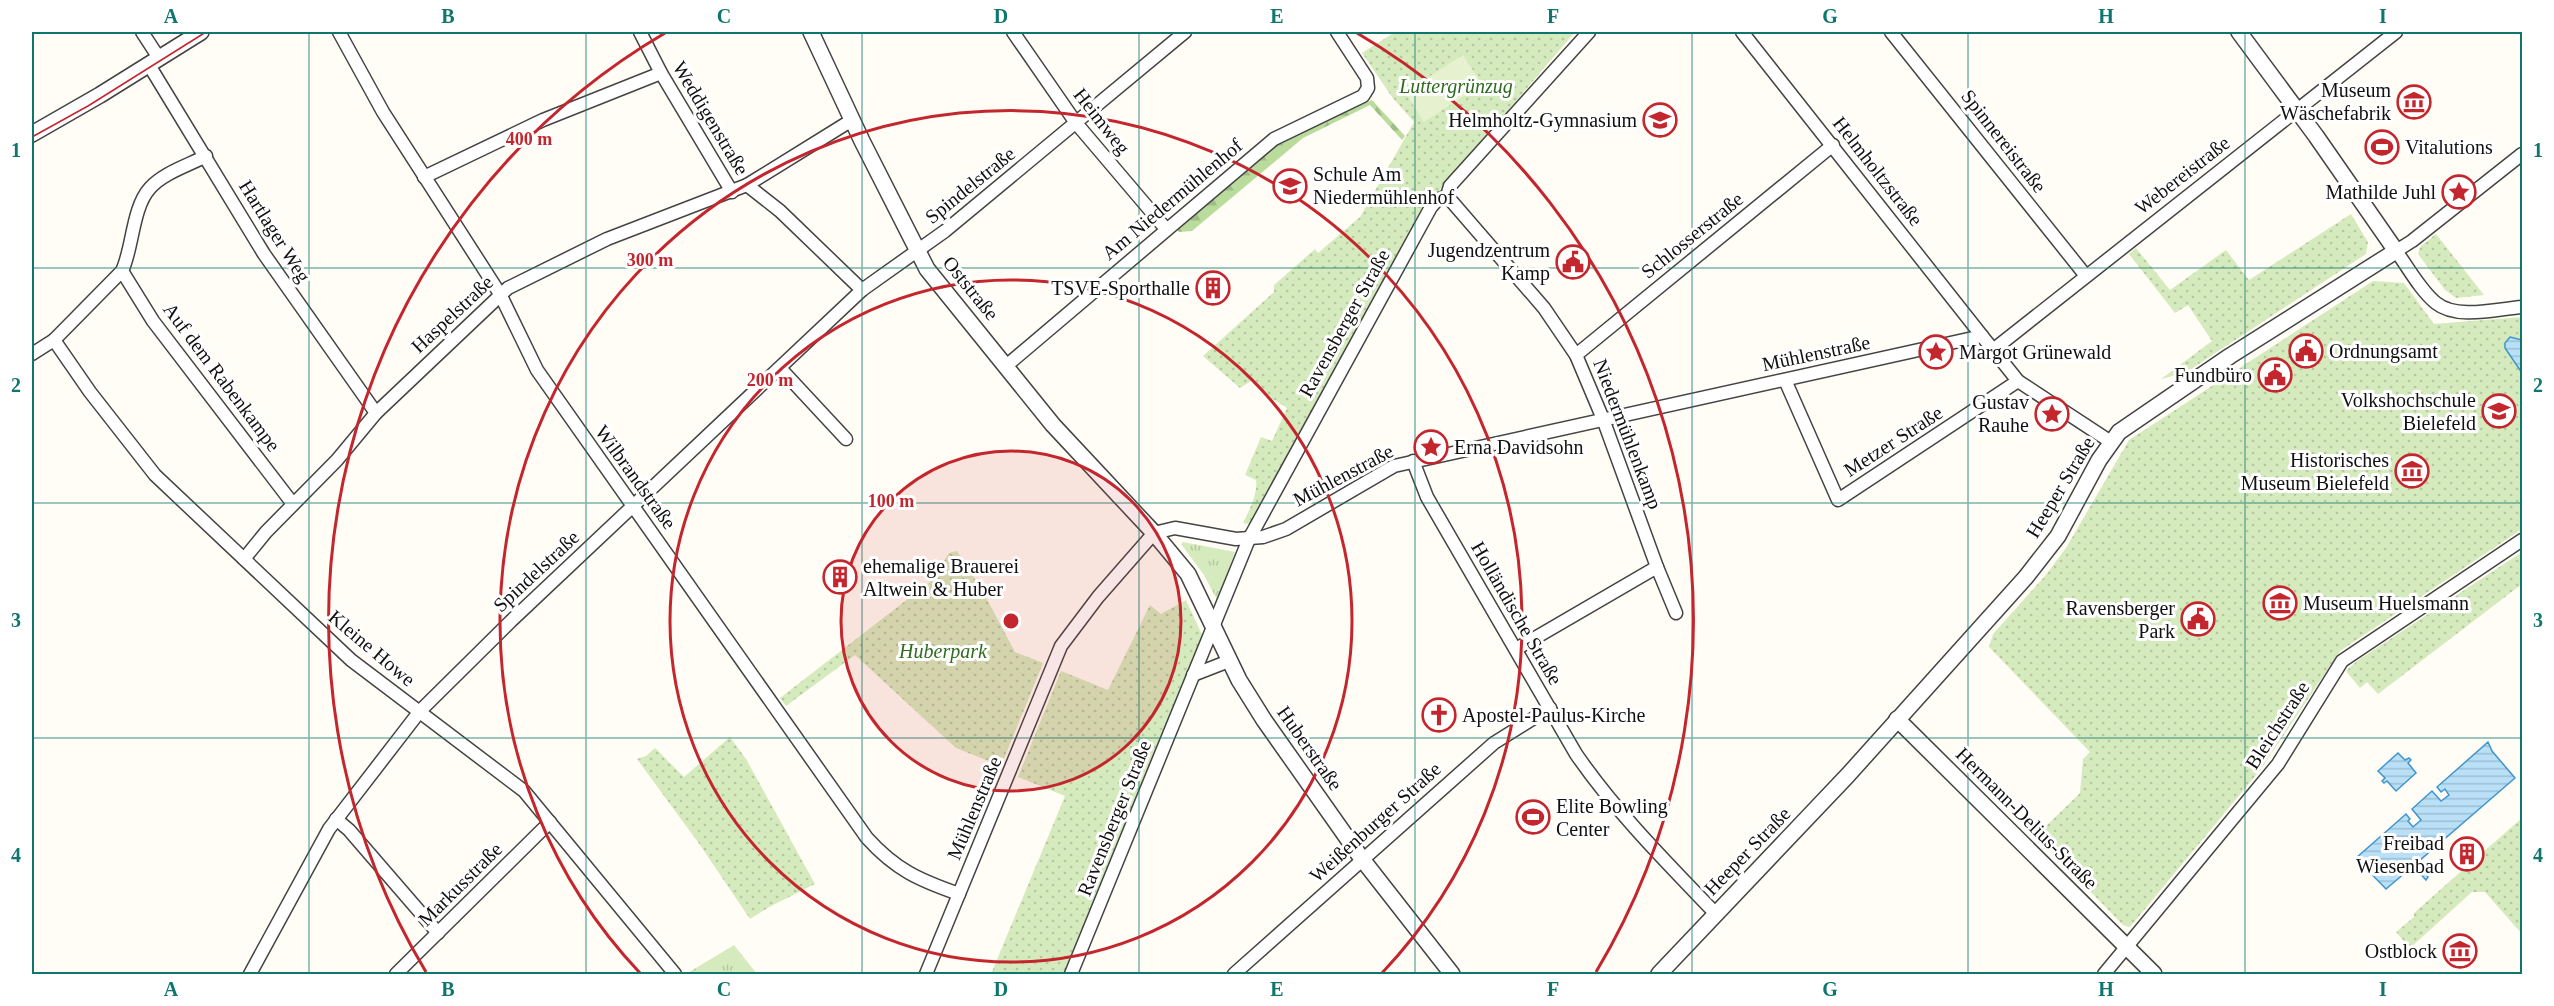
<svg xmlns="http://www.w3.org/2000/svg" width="2554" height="1006" font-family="Georgia,serif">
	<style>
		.grass { fill: url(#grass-tufts) }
		.forest { fill: url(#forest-firs) }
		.park { fill: url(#park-dots) }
		.pitch { fill: #e6f2cf }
		.water { fill: url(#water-rules); stroke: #3f96cf; stroke-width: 1.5 }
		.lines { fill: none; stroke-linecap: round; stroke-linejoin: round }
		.minor-casing { stroke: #444; stroke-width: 15 }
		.tertiary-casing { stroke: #444; stroke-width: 18 }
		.minor { stroke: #fff; stroke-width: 12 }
		.tertiary { stroke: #fff; stroke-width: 15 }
		.tram { stroke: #c4262e; stroke-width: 1.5 }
		.grid { fill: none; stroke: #0f766e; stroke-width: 1.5; stroke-opacity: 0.55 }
		.ring { fill: none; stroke: #c4262e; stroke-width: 3 }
		.labels { text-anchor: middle; stroke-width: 6; stroke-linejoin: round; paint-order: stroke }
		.park-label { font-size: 20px; font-style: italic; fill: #2f6b1f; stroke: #fff }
		.poi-label { font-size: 20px; fill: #111; stroke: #fff; text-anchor: end }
		.street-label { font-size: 20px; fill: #111; stroke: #fff }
		.centre { fill: #c4262e; stroke: #fff; stroke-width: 3 }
		.ring-label { font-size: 18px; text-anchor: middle; font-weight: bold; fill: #c4262e; stroke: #fff; stroke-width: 6; stroke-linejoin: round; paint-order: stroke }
		.neatline { fill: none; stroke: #0f766e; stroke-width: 2 }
		.grid-label { font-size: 20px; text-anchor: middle; font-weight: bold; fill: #0f766e }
	</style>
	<defs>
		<pattern id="grass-tufts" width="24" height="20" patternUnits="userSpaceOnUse" patternTransform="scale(1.5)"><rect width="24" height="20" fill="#d5ebbd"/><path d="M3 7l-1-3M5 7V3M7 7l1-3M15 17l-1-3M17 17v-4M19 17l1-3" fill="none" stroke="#b6c8a1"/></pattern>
		<pattern id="forest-firs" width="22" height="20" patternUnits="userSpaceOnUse" patternTransform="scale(1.5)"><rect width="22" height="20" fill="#b9dc9c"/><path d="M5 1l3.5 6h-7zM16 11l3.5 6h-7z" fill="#9ebc85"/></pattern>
		<pattern id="park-dots" width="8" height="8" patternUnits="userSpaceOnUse" patternTransform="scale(1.5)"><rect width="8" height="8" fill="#d5ebbd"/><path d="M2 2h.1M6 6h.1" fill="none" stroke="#b6c8a1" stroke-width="1.8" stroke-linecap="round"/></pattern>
		<pattern id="water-rules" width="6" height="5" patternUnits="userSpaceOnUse" patternTransform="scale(1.5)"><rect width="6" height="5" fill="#b9e0f7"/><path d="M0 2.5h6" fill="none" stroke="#9ebfd3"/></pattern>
	</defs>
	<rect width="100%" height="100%" fill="#fffdf5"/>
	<!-- grass -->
	<g class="grass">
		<polygon points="1183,542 1235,552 1217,600 1204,575 1181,544"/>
		<polygon points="734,945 757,974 686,974"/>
	</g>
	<!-- forest -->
	<polygon class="forest" points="1372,100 1405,136 1402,140 1370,105 1303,138 1192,231 1179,232 1176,228 1277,142"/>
	<!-- park -->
	<g class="park">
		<path d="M1395 32H1575L1432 199 1254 525 1243 523C1249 510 1258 495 1256 480L1245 475 1261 437 1272 441 1287 408 1269 397 1254 379 1240 388 1203 356 1274 292V285L1315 249 1318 253 1360 217 1414 122 1392 97 1362 53Z"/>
		<polygon points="2351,214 2368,242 2366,254 2185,373 2161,379 2212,341 2188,305 2175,313 2129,254 2136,248 2170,290 2226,250 2249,280"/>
		<polygon points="2436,234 2484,295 2456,298 2445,290 2418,254 2420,247"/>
		<polygon points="2373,281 2404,283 2434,324 2522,317 2522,529 2340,651 2261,769 2130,927 2123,925 2036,836 2080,793 2083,759 2090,752 1989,647 1993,634 2045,576 2066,548 2129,440"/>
		<polygon points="957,551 982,590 1015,652 1043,663 1001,766 956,748 855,655 786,706 780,698 931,581 949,553"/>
		<polygon points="2522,552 2522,584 2378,694 2367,682 2360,688 2346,671 2357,661"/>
		<polygon points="1186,600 1204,639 1179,690 1182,693 1067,974 991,974 1065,796 1018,777 1061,671 1108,690 1150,605 1161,614"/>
		<polygon points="730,737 746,759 815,884 771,906 750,919 700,845 637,759 646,756 655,748 684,777"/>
		<polygon points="2522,818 2522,934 2485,892 2472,892 2410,948 2396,932 2414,917 2414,913 2466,867 2470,868 2470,864 2478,857 2482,857 2482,853"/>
	</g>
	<!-- pitch -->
	<polygon class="pitch" points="1463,55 1482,84 1424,122 1405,92"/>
	<!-- water -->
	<g class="water">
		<polygon points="2510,337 2522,340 2522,373 2505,348 2505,343"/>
		<polygon points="2488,742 2492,751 2515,778 2418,862 2428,877 2426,880 2415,868 2412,867 2386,889 2356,858 2406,814 2410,819 2408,821 2413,827 2421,820 2412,809 2432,791 2441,801 2449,795 2445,789 2441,792 2437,787"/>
		<polygon points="2398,753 2405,760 2409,758 2411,760 2408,763 2416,773 2396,791 2387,781 2384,783 2382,781 2385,778 2378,771"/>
	</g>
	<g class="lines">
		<!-- minor casing -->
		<g class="minor-casing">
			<g id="minor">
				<polyline points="142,32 159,58"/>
				<path d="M339 32 383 112 500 294 537 370 867 838C896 870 919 880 959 894"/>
				<polyline points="640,32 661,73 732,192"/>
				<polyline points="1013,32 1076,123 1166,229"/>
				<polyline points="1742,32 1982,336"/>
				<polyline points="1891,32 2086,276"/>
				<polyline points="149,65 264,254 376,413"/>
				<path d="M2522 154 2412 241 2396 251C2408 267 2420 290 2436 303 2457 320 2497 309 2522 307"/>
				<polyline points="424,177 543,120 661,73"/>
				<polyline points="747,185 780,211 862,290"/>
				<polyline points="1447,196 1544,308 1576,355 1603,419 1657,567 1676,613"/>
				<polyline points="1447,196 1450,186 1589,32"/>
				<polyline points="122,271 153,321 293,504"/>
				<polyline points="54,340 90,392 155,475 351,660 524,791 675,974"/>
				<polyline points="1993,350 2396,32"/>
				<path d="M32 354 54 340 122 271C133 248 132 208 150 188 163 173 189 165 206 156"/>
				<polyline points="1576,355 1833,145"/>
				<polyline points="1006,366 1274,139 1363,96 1368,88 1367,78 1337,32"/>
				<polyline points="780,368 846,439"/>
				<polyline points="1785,380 1838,500 2018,381"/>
				<path d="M1413 461 1427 497 1576 754C1616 812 1667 863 1716 914"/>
				<polyline points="244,559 266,532 337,460 376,413 508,288 607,239 747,185 852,120"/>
				<polyline points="1516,649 1657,567"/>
				<polyline points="1193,675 1229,661"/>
				<polyline points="336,819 349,830 438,933"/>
				<polyline points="250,974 329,829 420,711 511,621 862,290 945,231 1185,32"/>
				<polyline points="396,974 550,822"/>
				<polyline points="926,974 1061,646 1098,597 1154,533 1175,528 1236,539 1263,537 1286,529 1394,466 1982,336 2018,381 2111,442"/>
				<polyline points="1071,974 1249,539 1431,207 1437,200 1447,196"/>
				<polyline points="1234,974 1494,743 1550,708"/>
				<polyline points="2104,974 2278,764 2342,661 2522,540"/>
			</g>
		</g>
		<!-- tertiary casing -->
		<g class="tertiary-casing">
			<g id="tertiary">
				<polyline points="811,32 862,141 927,269 1053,425 1154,533 1188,574 1239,680 1264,720 1362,859 1452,974"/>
				<polyline points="32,134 100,95 201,32"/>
				<polyline points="1897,719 2154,974"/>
				<polyline points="1659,974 1848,775 2026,577 2058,536 2099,460 2119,432 2230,356 2396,251 2316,136 2239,32"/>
			</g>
		</g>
		<!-- minor -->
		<use href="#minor" class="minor"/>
		<!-- tertiary -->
		<use href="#tertiary" class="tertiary"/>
		<!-- tram -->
		<polyline class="tram" points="32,137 88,106 206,32"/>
	</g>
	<!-- grid -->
	<path class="grid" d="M309 32V974M586 32V974M862 32V974M1139 32V974M1415 32V974M1692 32V974M1968 32V974M2245 32V974M32 268H2522M32 503H2522M32 738H2522"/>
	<!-- distance rings -->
	<circle cx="1011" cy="621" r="170" fill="#c4262e" fill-opacity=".12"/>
	<g class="ring">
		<circle cx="1011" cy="621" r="170"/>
		<circle cx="1011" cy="621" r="341"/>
		<path d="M640 973A511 511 0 1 1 1382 973"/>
		<path d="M426 972A682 682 0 0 1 665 33M1357 33A682 682 0 0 1 1596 972"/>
	</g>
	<!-- icons -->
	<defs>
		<g id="museum-ring" transform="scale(1.725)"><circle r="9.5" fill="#fff" stroke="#c4262e" stroke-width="1.5"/><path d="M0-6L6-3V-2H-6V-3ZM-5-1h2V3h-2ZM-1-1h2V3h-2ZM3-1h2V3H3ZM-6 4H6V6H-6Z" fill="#c4262e"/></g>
		<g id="school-ring" transform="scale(1.725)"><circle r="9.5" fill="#fff" stroke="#c4262e" stroke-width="1.5"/><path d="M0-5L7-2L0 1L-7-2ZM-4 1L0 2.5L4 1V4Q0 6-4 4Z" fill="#c4262e"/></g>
		<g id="stadium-ring" transform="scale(1.725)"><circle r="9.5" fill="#fff" stroke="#c4262e" stroke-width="1.5"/><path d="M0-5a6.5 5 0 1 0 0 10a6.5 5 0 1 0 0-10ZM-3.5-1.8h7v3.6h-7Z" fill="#c4262e"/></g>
		<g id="sight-ring" transform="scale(1.725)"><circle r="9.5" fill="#fff" stroke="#c4262e" stroke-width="1.5"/><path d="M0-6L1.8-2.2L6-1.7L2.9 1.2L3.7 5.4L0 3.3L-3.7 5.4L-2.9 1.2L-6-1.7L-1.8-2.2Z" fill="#c4262e"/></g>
		<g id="civic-ring" transform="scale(1.725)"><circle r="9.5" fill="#fff" stroke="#c4262e" stroke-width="1.5"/><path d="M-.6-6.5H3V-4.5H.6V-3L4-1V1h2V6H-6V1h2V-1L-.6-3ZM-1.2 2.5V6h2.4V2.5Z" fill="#c4262e"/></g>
		<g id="building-ring" transform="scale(1.725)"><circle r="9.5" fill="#fff" stroke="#c4262e" stroke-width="1.5"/><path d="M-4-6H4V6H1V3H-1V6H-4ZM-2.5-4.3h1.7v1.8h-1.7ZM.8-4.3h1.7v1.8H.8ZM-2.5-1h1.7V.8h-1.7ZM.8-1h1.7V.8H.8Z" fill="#c4262e"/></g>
		<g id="university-ring" transform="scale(1.725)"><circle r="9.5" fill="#fff" stroke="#c4262e" stroke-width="1.5"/><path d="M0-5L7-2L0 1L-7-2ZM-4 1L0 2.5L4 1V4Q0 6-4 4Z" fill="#c4262e"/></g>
		<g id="church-ring" transform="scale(1.725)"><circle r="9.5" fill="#fff" stroke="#c4262e" stroke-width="1.5"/><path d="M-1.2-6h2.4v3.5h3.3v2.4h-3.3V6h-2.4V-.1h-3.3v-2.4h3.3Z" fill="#c4262e"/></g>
	</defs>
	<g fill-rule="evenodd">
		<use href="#museum-ring" x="2414" y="102"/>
		<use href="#school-ring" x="1660" y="120"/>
		<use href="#stadium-ring" x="2382" y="147"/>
		<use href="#school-ring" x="1290" y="186"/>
		<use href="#sight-ring" x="2459" y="192"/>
		<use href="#civic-ring" x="1573" y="262"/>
		<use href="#building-ring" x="1213" y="288"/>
		<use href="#civic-ring" x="2306" y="351"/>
		<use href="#sight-ring" x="1936" y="352"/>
		<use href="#civic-ring" x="2275" y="375"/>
		<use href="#university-ring" x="2499" y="411"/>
		<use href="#sight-ring" x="2052" y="414"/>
		<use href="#sight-ring" x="1431" y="447"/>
		<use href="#museum-ring" x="2412" y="471"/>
		<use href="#building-ring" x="840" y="577"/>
		<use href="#museum-ring" x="2280" y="603"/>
		<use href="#civic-ring" x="2198" y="619"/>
		<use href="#church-ring" x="1439" y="715"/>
		<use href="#stadium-ring" x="1533" y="817"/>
		<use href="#building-ring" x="2467" y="854"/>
		<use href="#museum-ring" x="2460" y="951"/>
	</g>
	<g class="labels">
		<!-- park labels -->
		<g class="park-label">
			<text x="1456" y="93">Luttergrünzug</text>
			<text x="943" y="658">Huberpark</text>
		</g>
		<!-- poi labels -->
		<g class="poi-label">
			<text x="2391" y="97">Museum<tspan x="2391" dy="23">Wäschefabrik</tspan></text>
			<text x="1637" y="127">Helmholtz-Gymnasium</text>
			<text x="2405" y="154" text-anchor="start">Vitalutions</text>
			<text x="1313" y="181" text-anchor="start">Schule Am<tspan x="1313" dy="23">Niedermühlenhof</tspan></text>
			<text x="2436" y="199">Mathilde Juhl</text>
			<text x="1550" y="257">Jugendzentrum<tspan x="1550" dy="23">Kamp</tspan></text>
			<text x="1190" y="295">TSVE-Sporthalle</text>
			<text x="2329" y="358" text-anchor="start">Ordnungsamt</text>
			<text x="1959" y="359" text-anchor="start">Margot Grünewald</text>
			<text x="2252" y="382">Fundbüro</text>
			<text x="2476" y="407">Volkshochschule<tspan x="2476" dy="23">Bielefeld</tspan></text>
			<text x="2029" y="409">Gustav<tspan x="2029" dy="23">Rauhe</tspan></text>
			<text x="1454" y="454" text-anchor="start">Erna Davidsohn</text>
			<text x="2389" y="467">Historisches<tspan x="2389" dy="23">Museum Bielefeld</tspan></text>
			<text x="863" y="573" text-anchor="start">ehemalige Brauerei<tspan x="863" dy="23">Altwein &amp; Huber</tspan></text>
			<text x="2303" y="610" text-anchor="start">Museum Huelsmann</text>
			<text x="2175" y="615">Ravensberger<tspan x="2175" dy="23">Park</tspan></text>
			<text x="1462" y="722" text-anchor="start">Apostel-Paulus-Kirche</text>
			<text x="1556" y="813" text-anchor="start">Elite Bowling<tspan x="1556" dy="23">Center</tspan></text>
			<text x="2444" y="850">Freibad<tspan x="2444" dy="23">Wiesenbad</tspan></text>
			<text x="2437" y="958">Ostblock</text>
		</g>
		<!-- street labels -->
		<g class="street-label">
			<text transform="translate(711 118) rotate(59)" y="7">Weddigenstraße</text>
			<text transform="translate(1102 121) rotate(52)" y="7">Heimweg</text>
			<text transform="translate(2004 141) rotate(52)" y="7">Spinnereistraße</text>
			<text transform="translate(1878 171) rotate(52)" y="7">Helmholtzstraße</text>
			<text transform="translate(2182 175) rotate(-38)" y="7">Webereistraße</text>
			<text transform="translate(970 185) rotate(-39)" y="7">Spindelstraße</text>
			<text transform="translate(1172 199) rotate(-40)" y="7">Am Niedermühlenhof</text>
			<text transform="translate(275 231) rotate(58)" y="7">Hartlager Weg</text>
			<text transform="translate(1692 235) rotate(-39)" y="7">Schlosserstraße</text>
			<text transform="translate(971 288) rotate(51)" y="7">Oststraße</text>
			<text transform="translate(452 314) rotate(-43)" y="7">Haspelstraße</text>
			<text transform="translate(1344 323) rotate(-61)" y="7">Ravensberger Straße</text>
			<text transform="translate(1816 353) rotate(-12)" y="7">Mühlenstraße</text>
			<text transform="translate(222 377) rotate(53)" y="7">Auf dem Rabenkampe</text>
			<text transform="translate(1628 434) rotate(69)" y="7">Niedermühlenkamp</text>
			<text transform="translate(1893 441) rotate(-33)" y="7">Metzer Straße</text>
			<text transform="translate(1343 475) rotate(-28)" y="7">Mühlenstraße</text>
			<text transform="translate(636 477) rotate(54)" y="7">Wilbrandstraße</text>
			<text transform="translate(2060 487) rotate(-59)" y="7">Heeper Straße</text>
			<text transform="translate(536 571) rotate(-43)" y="7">Spindelstraße</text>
			<text transform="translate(1517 613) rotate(60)" y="7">Holländische Straße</text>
			<text transform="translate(372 648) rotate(40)" y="7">Kleine Howe</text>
			<text transform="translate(2277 725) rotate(-57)" y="7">Bleichstraße</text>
			<text transform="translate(1310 748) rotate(55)" y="7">Huberstraße</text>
			<text transform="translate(974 808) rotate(-67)" y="7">Mühlenstraße</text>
			<text transform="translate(1114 818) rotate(-68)" y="7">Ravensberger Straße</text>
			<text transform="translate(2027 818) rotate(45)" y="7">Hermann-Delius-Straße</text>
			<text transform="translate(1375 822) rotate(-42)" y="7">Weißenburger Straße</text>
			<text transform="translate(1747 851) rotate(-46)" y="7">Heeper Straße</text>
			<text transform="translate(460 884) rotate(-45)" y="7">Markusstraße</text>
		</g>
	</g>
	<circle cx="1011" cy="621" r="9" class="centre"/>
	<g class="ring-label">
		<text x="529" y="145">400 m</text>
		<text x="650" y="266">300 m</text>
		<text x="770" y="386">200 m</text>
		<text x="891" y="507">100 m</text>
	</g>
	<!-- border -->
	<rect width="2554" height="1006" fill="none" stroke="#ffffff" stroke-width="66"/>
	<rect x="33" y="33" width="2488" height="940" class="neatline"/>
	<g class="grid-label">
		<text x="171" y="23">A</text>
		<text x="448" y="23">B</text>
		<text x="724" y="23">C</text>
		<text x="1001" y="23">D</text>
		<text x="1277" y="23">E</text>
		<text x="1553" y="23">F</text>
		<text x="1830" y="23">G</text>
		<text x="2106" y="23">H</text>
		<text x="2383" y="23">I</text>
		<text x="16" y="157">1</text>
		<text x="2538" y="157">1</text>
		<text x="16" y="392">2</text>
		<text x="2538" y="392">2</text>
		<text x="16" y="627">3</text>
		<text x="2538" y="627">3</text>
		<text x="16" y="862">4</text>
		<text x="2538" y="862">4</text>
		<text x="171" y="996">A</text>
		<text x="448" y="996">B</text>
		<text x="724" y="996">C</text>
		<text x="1001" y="996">D</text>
		<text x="1277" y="996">E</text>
		<text x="1553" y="996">F</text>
		<text x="1830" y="996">G</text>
		<text x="2106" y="996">H</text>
		<text x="2383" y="996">I</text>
	</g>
</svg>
